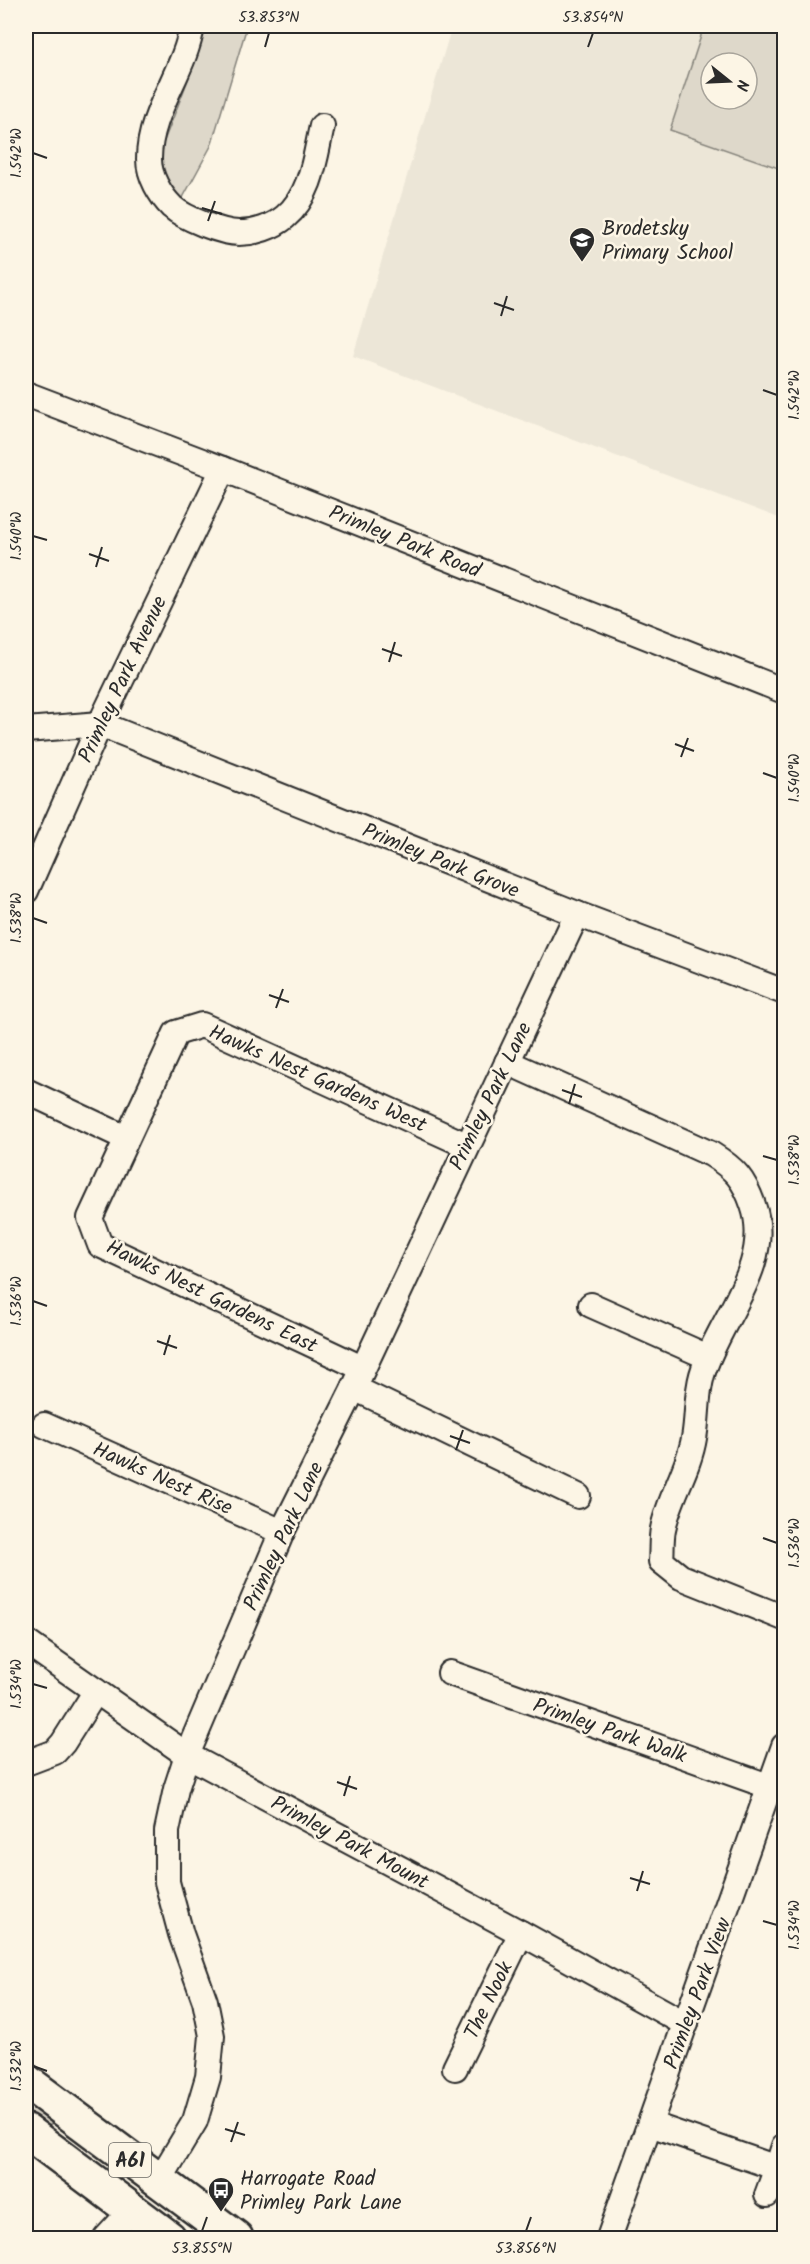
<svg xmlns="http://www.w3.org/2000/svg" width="810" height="2264" font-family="Kalam,sans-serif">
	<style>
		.built { fill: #ece6d7 }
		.green { fill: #ded8ca; stroke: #84827a; stroke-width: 1.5; fill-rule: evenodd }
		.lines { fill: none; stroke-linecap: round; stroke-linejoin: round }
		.minor-casing { stroke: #2b2b2b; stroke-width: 28 }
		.highway-casing { stroke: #2b2b2b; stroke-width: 38 }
		.minor { stroke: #fcf5e5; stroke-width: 24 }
		.highway { stroke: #fcf5e5; stroke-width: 33 }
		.ticks { fill: none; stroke: #2b2b2b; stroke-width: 2 }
		.labels { text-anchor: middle; stroke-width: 5; stroke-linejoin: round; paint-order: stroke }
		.shield { fill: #fcf5e5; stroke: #6a6863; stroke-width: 1.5 }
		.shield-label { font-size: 20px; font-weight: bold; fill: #2b2b2b }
		.poi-label { font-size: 21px; fill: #2b2b2b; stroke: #fcf5e5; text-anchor: start }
		.street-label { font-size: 21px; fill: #2b2b2b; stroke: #fcf5e5 }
		.neatline { fill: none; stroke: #2b2b2b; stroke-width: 2 }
		.ticks-label { font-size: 15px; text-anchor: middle; fill: #2b2b2b }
	</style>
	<rect width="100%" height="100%" fill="#fcf5e5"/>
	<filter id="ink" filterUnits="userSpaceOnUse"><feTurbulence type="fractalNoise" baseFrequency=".0167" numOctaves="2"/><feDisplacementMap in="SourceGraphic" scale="12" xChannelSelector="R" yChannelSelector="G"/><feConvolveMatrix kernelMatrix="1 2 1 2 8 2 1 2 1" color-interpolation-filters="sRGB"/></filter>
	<g filter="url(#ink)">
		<!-- built -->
		<polygon class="built" points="452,26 700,26 701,36 670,130 784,170 784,520 353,356"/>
		<!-- green -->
		<g class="green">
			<polygon points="205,26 247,26 211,146 180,203 169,187 163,171 160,151 197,57"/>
			<path d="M700 26H784V170L670 130 701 36ZM711 63H747V99H711Z"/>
			<polygon points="26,2095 55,2117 45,2134 26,2119"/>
		</g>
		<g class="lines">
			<!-- minor casing -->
			<g class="minor-casing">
				<g id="minor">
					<path d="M192 26C185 72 149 111 149 159 149 176 160 195 172 207 184 218 222 233 239 233 255 233 273 227 285 217 312 194 315 157 322 126"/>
					<polyline points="26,394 223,469 784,691"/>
					<polyline points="26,730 100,724 577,914 784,992"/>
					<polyline points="26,891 100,724 223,469"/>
					<path d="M507 1062 711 1154C735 1169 744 1179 753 1205 774 1265 718 1320 702 1375 696 1396 698 1417 694 1438 689 1469 669 1498 663 1529 661 1539 662 1550 661 1561L681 1577 784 1618"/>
					<polyline points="26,1091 126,1138"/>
					<polyline points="591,1305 708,1357"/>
					<polyline points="362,1368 100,1245 90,1218 176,1033 202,1025 466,1145"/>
					<polyline points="354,1388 578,1496"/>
					<polyline points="44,1425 282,1532"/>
					<polyline points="26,1642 187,1755 521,1933 686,2024"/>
					<polyline points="450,1673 771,1787"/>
					<polyline points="26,1763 55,1752 63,1743 96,1691"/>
					<polyline points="455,2068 521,1933"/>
					<polyline points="650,2124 777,2168 784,2146"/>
					<polyline points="159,2181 195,2121 208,2077 212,2036 205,2001 181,1934 167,1882 167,1831 176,1789 187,1755 282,1532 354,1388 577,914"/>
					<polyline points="767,2195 777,2168"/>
					<polyline points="106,2238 132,2210"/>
					<polyline points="609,2238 784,1746"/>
				</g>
			</g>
			<!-- highway casing -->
			<g class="highway-casing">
				<g id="highway">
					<polyline points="26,2081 236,2238"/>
					<polyline points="26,2131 169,2238"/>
				</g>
			</g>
			<!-- minor -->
			<use href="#minor" class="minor"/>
			<!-- highway -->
			<use href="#highway" class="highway"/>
		</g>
	</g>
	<!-- ticks -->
	<path class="ticks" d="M265 47 269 33M588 47 593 33M33 153 47 158M202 208 222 214M208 221 215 201M494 303 514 310M501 316 507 296M763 390 777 395M33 536 47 540M89 554 109 561M96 567 102 547M382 649 402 656M389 662 395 642M675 744 694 751M681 757 688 738M763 773 777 778M33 918 47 923M269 995 289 1002M276 1008 283 989M562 1090 582 1097M569 1104 575 1084M763 1156 777 1160M33 1301 47 1306M157 1341 177 1348M164 1355 170 1335M450 1436 470 1443M456 1450 463 1430M763 1538 777 1543M33 1684 47 1688M337 1782 357 1789M344 1796 350 1776M630 1878 650 1884M637 1891 643 1871M763 1921 777 1925M33 2066 47 2071M225 2129 245 2135M231 2142 238 2122M202 2231 207 2217M526 2231 531 2217"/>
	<!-- icons -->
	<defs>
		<g id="school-pin" transform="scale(1.35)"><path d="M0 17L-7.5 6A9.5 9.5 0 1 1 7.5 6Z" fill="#2b2b2b" stroke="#fcf5e5"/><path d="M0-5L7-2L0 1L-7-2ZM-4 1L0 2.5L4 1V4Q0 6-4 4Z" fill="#fff"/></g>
		<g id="bus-pin" transform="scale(1.35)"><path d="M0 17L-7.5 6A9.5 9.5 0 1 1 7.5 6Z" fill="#2b2b2b" stroke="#fcf5e5"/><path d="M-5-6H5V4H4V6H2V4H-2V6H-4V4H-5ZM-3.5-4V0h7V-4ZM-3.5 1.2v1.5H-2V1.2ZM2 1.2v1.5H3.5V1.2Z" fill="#fff"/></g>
	</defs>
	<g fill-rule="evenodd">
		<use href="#school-pin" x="582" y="240"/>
		<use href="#bus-pin" x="221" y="2190"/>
	</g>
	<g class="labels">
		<!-- shield labels -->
		<rect class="shield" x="109" y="2143" width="42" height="34" rx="4.5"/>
		<g class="shield-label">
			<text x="130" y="2167">A61</text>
		</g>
		<!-- poi labels -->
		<g class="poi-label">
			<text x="602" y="235">Brodetsky<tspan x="602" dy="24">Primary School</tspan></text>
			<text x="240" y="2185">Harrogate Road<tspan x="240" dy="24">Primley Park Lane</tspan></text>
		</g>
		<!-- street labels -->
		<g class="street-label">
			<text transform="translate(405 541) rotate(22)" y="7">Primley Park Road</text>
			<text transform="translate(122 679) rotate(-65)" y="7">Primley Park Avenue</text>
			<text transform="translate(441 860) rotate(22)" y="7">Primley Park Grove</text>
			<text transform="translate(318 1078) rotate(24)" y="7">Hawks Nest Gardens West</text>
			<text transform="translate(490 1096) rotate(-64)" y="7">Primley Park Lane</text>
			<text transform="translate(212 1296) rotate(26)" y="7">Hawks Nest Gardens East</text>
			<text transform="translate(163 1478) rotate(24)" y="7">Hawks Nest Rise</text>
			<text transform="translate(283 1536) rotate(-65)" y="7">Primley Park Lane</text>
			<text transform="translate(610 1730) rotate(19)" y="7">Primley Park Walk</text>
			<text transform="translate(350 1842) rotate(28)" y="7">Primley Park Mount</text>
			<text transform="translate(697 1993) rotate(-70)" y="7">Primley Park View</text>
			<text transform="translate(488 2000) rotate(-64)" y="7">The Nook</text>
		</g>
	</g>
	<!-- margin -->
	<rect width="810" height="2264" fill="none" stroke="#fcf5e5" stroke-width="66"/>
	<!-- north arrow -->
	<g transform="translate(729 81) rotate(108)"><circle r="28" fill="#fcf5e5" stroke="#a8a49b" stroke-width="1.5"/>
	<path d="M0-4.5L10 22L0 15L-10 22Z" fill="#2b2b2b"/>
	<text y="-9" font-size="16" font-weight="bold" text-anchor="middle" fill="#2b2b2b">N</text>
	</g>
	<rect x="33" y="33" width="744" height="2198" class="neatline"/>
	<g class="ticks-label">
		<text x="269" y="22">53.853°N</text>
		<text x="593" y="22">53.854°N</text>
		<text transform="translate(16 153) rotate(-90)" y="5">1.542°W</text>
		<text transform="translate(794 395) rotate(-90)" y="5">1.542°W</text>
		<text transform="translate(16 536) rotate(-90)" y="5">1.540°W</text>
		<text transform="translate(794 778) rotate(-90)" y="5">1.540°W</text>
		<text transform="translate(16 918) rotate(-90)" y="5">1.538°W</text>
		<text transform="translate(794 1160) rotate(-90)" y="5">1.538°W</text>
		<text transform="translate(16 1301) rotate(-90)" y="5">1.536°W</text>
		<text transform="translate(794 1543) rotate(-90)" y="5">1.536°W</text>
		<text transform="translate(16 1684) rotate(-90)" y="5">1.534°W</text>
		<text transform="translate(794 1925) rotate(-90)" y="5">1.534°W</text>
		<text transform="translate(16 2066) rotate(-90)" y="5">1.532°W</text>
		<text x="202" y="2253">53.855°N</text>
		<text x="526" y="2253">53.856°N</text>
	</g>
</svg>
